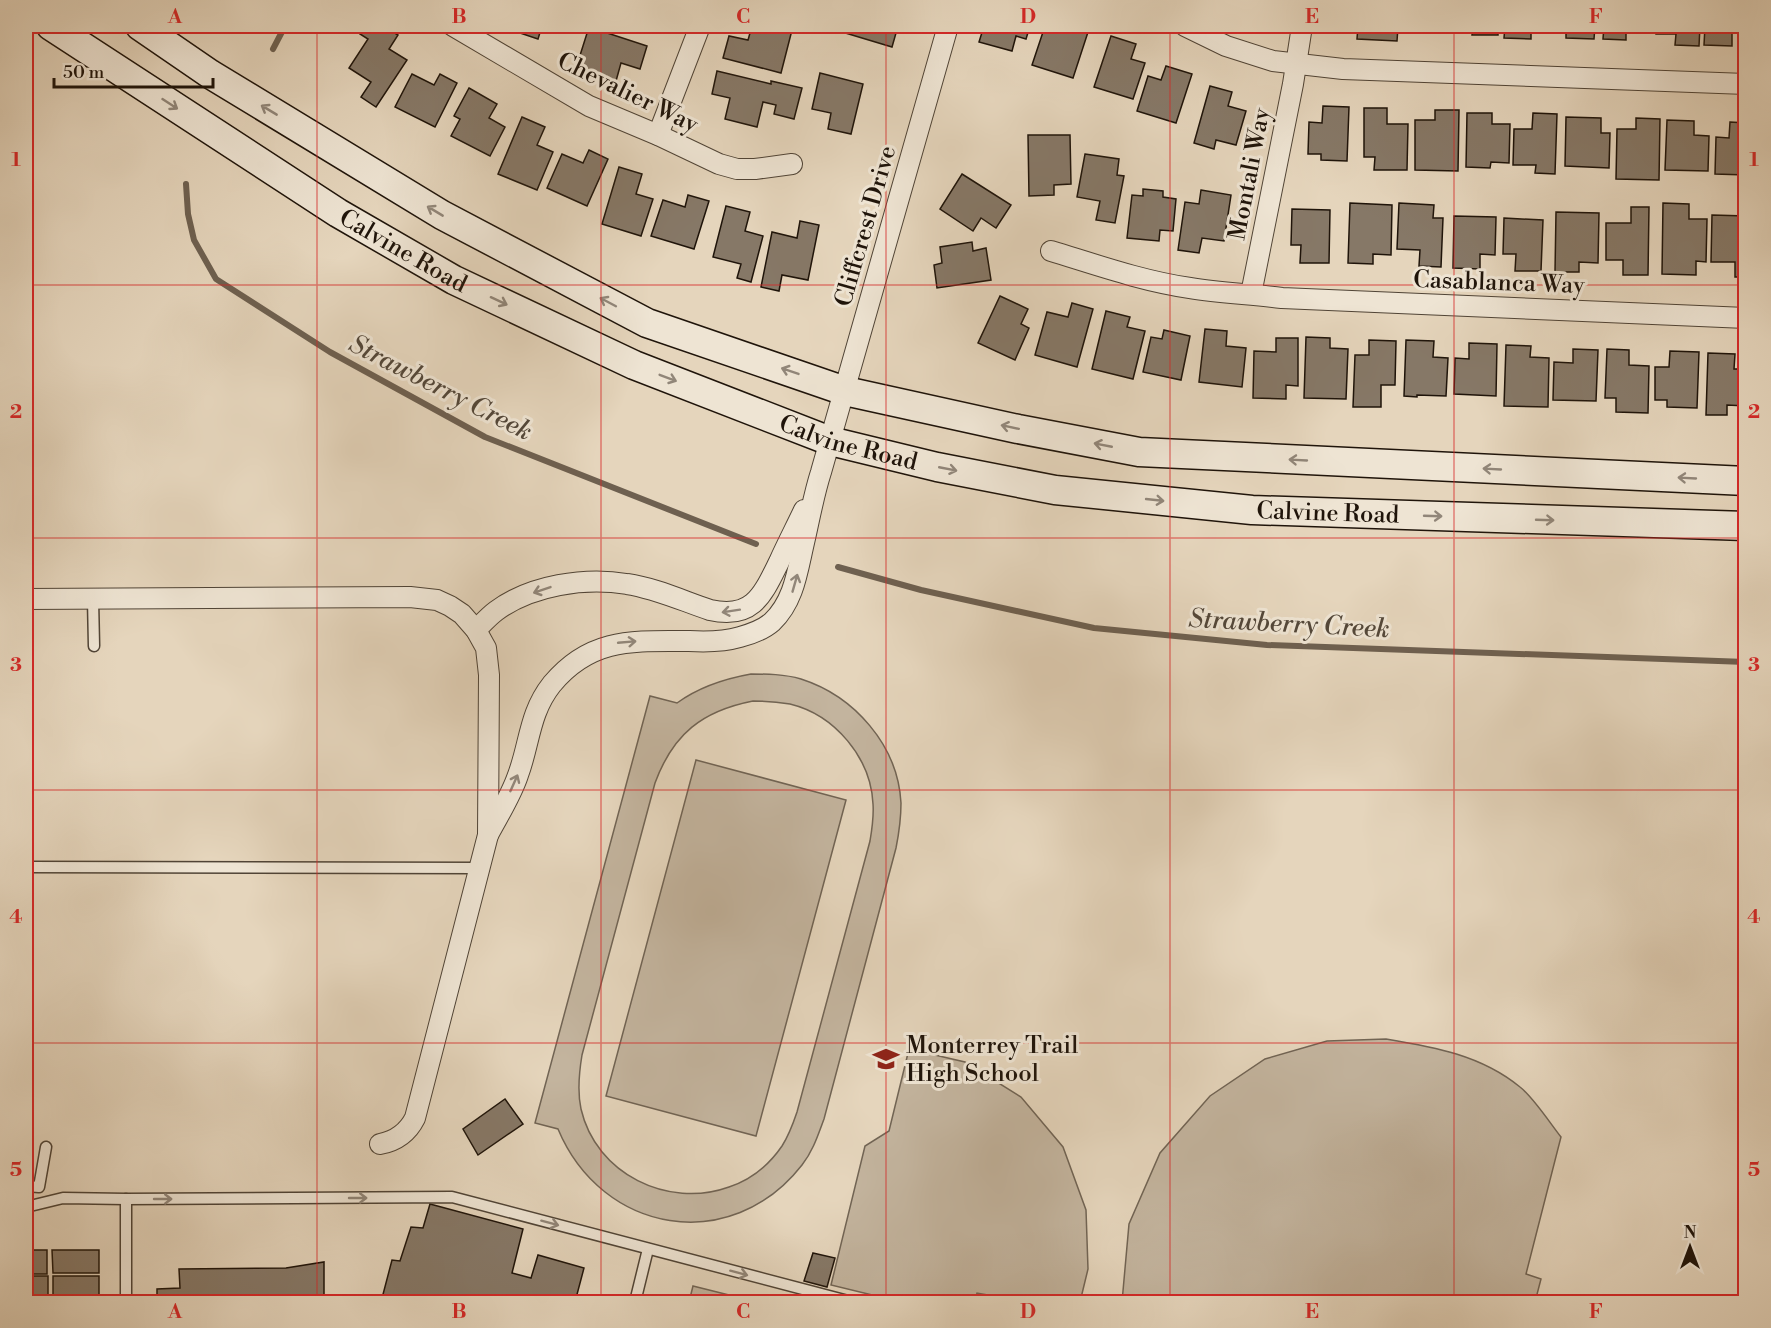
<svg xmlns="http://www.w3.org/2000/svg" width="1771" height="1328" font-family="'Libre Bodoni',serif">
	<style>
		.green { fill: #c3b49e; stroke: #716454; stroke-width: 1.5; fill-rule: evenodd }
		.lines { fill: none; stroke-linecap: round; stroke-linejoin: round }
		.stream { stroke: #6e6050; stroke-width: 6 }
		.building { fill: #867867; stroke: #1f140a; stroke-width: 1.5 }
		.service-casing { stroke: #504436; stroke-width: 13 }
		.minor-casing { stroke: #504436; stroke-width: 22 }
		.secondary-casing { stroke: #1f140a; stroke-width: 31 }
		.service { stroke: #eee4d3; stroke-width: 10 }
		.minor { stroke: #eee4d3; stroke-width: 20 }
		.secondary { stroke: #eee4d3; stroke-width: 28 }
		.oneway { stroke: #918679 }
		.grid { fill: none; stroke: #d62828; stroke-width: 1.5; stroke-opacity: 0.55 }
		.labels { text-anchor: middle; stroke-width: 6; stroke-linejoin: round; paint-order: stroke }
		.street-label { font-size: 24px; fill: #1f140a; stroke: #eee4d3 }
		.poi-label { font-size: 24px; fill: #1f140a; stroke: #eee4d3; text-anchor: start }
		.water-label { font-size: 26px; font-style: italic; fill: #534739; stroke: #eee4d3 }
		.neatline { fill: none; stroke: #d62828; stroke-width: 2 }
		.grid-label { font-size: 20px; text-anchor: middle; font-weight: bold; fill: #d62828 }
	</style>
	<rect width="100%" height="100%" fill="#e5d5bc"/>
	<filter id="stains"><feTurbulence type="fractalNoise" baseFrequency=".00333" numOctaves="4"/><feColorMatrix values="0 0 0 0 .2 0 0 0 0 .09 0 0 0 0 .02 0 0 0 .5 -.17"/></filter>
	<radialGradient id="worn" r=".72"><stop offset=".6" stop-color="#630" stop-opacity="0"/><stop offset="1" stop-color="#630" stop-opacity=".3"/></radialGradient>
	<!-- green -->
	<g class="green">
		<path d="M751 674C767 674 784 674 801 679 854 696 898 745 901 803 901 818 899 833 896 848L824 1119C818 1135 813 1151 802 1165 731 1256 602 1234 558 1129L535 1123 650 696 677 703C699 687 723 679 751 674ZM753 701C766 701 778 702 790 704 835 715 871 758 873 804 874 817 872 829 870 841L797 1112C793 1124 789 1135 782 1146 769 1165 750 1180 729 1187 668 1209 596 1174 581 1109 577 1091 579 1073 582 1055L655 783C673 734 702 711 753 701Z"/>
		<polygon points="696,760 846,800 756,1136 606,1096"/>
		<path d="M1386 1039C1434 1047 1481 1055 1520 1087 1533 1097 1550 1123 1561 1137L1526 1274 1541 1279 1535 1302H1122L1129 1224 1160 1153 1210 1096 1265 1059 1327 1041Z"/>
		<polygon points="909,1049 965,1062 1021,1097 1063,1147 1086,1210 1088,1269 1080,1302 1028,1302 977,1293 974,1302 901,1302 831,1285 865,1146 889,1131"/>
		<polygon points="693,1286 757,1302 689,1302"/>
	</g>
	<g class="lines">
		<!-- stream -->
		<g class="stream">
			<polyline points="273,49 285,26"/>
			<polyline points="186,184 188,214 194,240 216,279 330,352 485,437 756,544"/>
			<polyline points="838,567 921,590 1094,628 1267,645 1746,662"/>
		</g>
	</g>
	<!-- building -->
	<g class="building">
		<polygon points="365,26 383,26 398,35 389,49 407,60 376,107 361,97 371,82 349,68 368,39 360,34"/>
		<polygon points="499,26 542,26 538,39"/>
		<polygon points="752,26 774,26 792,30 781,73 723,58 729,36 748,40"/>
		<polygon points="844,26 898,26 892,47 842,32"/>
		<polygon points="984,26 1030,26 1026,39 1016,36 1012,51 979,42"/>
		<polygon points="1045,26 1090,26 1073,78 1032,65"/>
		<polygon points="1358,26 1403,26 1403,28 1398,27 1397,41 1357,39"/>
		<polygon points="1473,26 1498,26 1498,35 1472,35"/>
		<polygon points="1505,26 1531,26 1531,39 1504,38"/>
		<polygon points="1566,26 1595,26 1594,39 1566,38"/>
		<polygon points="1604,26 1626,26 1626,40 1603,39"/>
		<polygon points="1656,26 1700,26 1699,46 1675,45 1676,34 1656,34"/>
		<polygon points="1705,26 1746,26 1746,31 1732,31 1732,46 1704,45"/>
		<polygon points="589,27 647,46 640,69 621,63 616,81 576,68"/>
		<polygon points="1111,36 1136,44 1131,59 1145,63 1133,99 1094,87"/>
		<polygon points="1166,66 1192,74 1176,123 1137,111 1148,76 1161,80"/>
		<polygon points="717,71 771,84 771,81 802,88 794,119 774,114 776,105 763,102 757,127 725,119 730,98 712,94"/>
		<polygon points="820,73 863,84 851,134 828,129 831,113 812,109"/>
		<polygon points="412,74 434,85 440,74 457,83 435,127 395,107"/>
		<polygon points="1210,86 1232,92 1228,106 1246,111 1236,145 1216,140 1214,149 1194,143"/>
		<polygon points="469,88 497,104 489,118 505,127 490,156 451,136 460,119 454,116"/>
		<polygon points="1323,106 1349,107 1347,161 1321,160 1321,154 1308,154 1309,122 1322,123"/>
		<polygon points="1364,108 1387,108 1387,124 1408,124 1407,170 1374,170 1375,157 1364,157"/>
		<polygon points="1435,110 1459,110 1458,171 1415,170 1415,120 1435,120"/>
		<polygon points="1467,113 1492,113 1492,124 1510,124 1509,163 1491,162 1490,168 1466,167"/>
		<polygon points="1533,113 1557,114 1555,174 1535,173 1536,165 1513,165 1514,129 1532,129"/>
		<polygon points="522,117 545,127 537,145 553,152 537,190 498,174"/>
		<polygon points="1566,117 1601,118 1601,133 1610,133 1609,168 1565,166"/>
		<polygon points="1636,118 1660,119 1659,180 1616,179 1617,129 1636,129"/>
		<polygon points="1667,120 1694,121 1694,135 1709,136 1708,171 1665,170"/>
		<polygon points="1730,122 1746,123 1746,175 1715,174 1716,137 1729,138"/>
		<polygon points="1028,135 1070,135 1071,184 1054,185 1054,195 1029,196"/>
		<polygon points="589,150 608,159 587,206 547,188 562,154 583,163"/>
		<polygon points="1085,154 1119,159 1117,175 1124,176 1115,223 1096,220 1100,201 1077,197"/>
		<polygon points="619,167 642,174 636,194 653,199 641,236 602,224"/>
		<polygon points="962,174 1011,205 996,228 981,218 973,231 940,209"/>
		<polygon points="1143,189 1163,191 1163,197 1176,199 1173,231 1160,230 1159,241 1127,238 1132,195 1143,196"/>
		<polygon points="1201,190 1231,195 1224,241 1202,238 1199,253 1178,250 1185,202 1199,204"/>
		<polygon points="688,195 709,201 694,249 651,236 663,200 685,207"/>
		<polygon points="1350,203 1392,205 1391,255 1373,254 1373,264 1348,263"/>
		<polygon points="1399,203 1434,205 1433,218 1443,218 1441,267 1419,266 1420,250 1397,249"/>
		<polygon points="1663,203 1689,204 1689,219 1707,219 1706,262 1696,261 1696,275 1662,274"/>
		<polygon points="726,206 750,212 745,231 763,236 751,282 737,278 741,264 713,257"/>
		<polygon points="1631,207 1649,207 1648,275 1623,275 1623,260 1606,260 1606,223 1631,223"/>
		<polygon points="1292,209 1330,210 1329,263 1300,263 1301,245 1291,245"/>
		<polygon points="1556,212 1599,213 1598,263 1579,262 1579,272 1555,272"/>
		<polygon points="1712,215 1746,216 1746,277 1735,277 1735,262 1711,262"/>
		<polygon points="1454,216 1496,217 1495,255 1480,254 1480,269 1453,268"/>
		<polygon points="1504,218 1543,220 1541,271 1515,271 1516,254 1503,254"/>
		<polygon points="800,221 819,225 808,280 782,275 779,291 761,287 772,232 797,238"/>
		<polygon points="972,242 973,251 986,248 991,280 937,288 934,265 942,263 940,247"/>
		<polygon points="1000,296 1028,309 1021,324 1029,328 1015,360 978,343"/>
		<polygon points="1072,303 1093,309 1077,367 1035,355 1047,312 1068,317"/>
		<polygon points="1106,311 1130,317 1127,327 1145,331 1133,379 1092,369"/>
		<polygon points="1205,329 1227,331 1226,346 1246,348 1242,387 1199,382"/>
		<polygon points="1164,330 1190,336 1181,380 1143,372 1151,337 1162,339"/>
		<polygon points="1306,337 1330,338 1330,348 1348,349 1346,399 1304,398"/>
		<polygon points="1276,338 1298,338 1298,386 1286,385 1286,399 1253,398 1254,351 1276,352"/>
		<polygon points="1369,340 1396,341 1395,385 1381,385 1381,407 1353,407 1355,355 1369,355"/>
		<polygon points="1406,340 1434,341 1433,357 1448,358 1446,396 1417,395 1417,397 1404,396"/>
		<polygon points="1469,343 1497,344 1496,396 1454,394 1455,358 1469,359"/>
		<polygon points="1506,345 1531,346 1530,357 1549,358 1548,407 1504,406"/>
		<polygon points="1573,349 1598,350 1596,401 1553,400 1554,362 1573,363"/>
		<polygon points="1607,349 1629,350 1629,365 1649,366 1648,413 1616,412 1616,398 1605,398"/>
		<polygon points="1670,351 1699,352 1697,408 1667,407 1667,400 1655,400 1655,367 1669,367"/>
		<polygon points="1708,353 1735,354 1734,369 1746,369 1746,406 1727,405 1727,415 1706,415"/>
		<polygon points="505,1099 523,1124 478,1155 463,1129"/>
		<polygon points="430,1204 523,1229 512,1273 531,1278 538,1255 584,1268 575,1302 381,1302 392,1260 400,1261 411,1227 423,1228"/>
		<rect x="26" y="1250" width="21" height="24"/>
		<polygon points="52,1250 99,1250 99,1273 53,1273"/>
		<polygon points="813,1253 835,1258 827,1287 804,1281"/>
		<polygon points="324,1262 324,1302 167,1302 167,1301 157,1302 157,1289 180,1288 179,1269 286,1268"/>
		<rect x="26" y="1276" width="22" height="23"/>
		<rect x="53" y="1276" width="46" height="23"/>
		<polygon points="53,1301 99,1302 53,1302"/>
	</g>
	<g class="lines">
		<!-- service casing -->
		<g class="service-casing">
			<g id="service">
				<polyline points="93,599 94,646"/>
				<polyline points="26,867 480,868"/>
				<polyline points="26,1186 39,1187 46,1147"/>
				<polyline points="126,1199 126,1302"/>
				<polyline points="26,1207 63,1198 126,1199 452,1197 852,1302"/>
				<polyline points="635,1302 648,1249"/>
			</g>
		</g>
		<!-- minor casing -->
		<g class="minor-casing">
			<g id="minor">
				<polyline points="453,26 589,106 658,135 719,164 737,169 755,169 792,164"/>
				<polyline points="1185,26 1226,46 1273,61 1343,69 1746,84"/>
				<polyline points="658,135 700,26"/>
				<path d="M1051 251C1097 265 1142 281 1190 288 1220 293 1251 294 1282 298L1746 318"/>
				<polyline points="1251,294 1293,84 1302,26"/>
				<path d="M26 599 410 597 437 600 450 606 462 614 476 630 486 648 489 675 488 835 415 1118C408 1132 396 1141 380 1144"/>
				<path d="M476 630C482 624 488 617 496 611 531 585 585 577 627 584 655 588 683 601 710 610 753 620 763 594 779 562 787 544 796 527 804 510"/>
				<path d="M488 835C498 816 511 796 518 775 530 743 529 713 552 684 591 637 634 641 689 641 706 642 723 642 740 637 751 634 763 630 772 622 793 602 797 574 803 547 809 522 813 497 821 472 864 323 906 174 948 26"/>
			</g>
		</g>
		<!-- secondary casing -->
		<g class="secondary-casing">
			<g id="secondary">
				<path id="s1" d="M51 26 338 213 454 280 634 365 830 441 937 467 1055 490 1252 510 1746 526"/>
				<polyline points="140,26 210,74 442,215 647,323 845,391 1018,429 1139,452 1746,481"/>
			</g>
		</g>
		<!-- service -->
		<use href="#service" class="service"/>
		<!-- minor -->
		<use href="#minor" class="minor"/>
		<!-- secondary -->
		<use href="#secondary" class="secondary"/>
	</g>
	<!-- one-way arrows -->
	<defs><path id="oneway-shaft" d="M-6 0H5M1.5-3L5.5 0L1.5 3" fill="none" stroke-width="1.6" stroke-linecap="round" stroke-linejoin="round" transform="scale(1.5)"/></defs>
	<g class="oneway">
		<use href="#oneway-shaft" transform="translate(170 104) rotate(33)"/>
		<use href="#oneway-shaft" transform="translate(269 110) rotate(-149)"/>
		<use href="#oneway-shaft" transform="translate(435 211) rotate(-149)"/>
		<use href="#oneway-shaft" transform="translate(499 301) rotate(25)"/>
		<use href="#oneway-shaft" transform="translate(608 302) rotate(-152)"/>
		<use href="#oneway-shaft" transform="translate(790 371) rotate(-161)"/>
		<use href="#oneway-shaft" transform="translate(668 378) rotate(21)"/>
		<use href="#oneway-shaft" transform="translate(1010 427) rotate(-168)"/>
		<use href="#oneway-shaft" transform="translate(1103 445) rotate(-169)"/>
		<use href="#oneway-shaft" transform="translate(1298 460) rotate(-177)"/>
		<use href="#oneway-shaft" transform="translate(948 469) rotate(11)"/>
		<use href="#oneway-shaft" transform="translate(1492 469) rotate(-177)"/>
		<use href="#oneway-shaft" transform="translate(1687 478) rotate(-177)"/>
		<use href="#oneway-shaft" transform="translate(1155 500) rotate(6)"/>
		<use href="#oneway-shaft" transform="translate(1433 516) rotate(2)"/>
		<use href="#oneway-shaft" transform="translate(1545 520) rotate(2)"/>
		<use href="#oneway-shaft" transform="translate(795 583) rotate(-74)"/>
		<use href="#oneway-shaft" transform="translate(542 590) rotate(161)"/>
		<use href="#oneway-shaft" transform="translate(731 611) rotate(171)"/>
		<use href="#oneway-shaft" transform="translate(627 642) rotate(-5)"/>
		<use href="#oneway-shaft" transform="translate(514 783) rotate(-66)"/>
		<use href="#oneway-shaft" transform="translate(358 1198)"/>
		<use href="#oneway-shaft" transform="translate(163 1199)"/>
		<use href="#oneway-shaft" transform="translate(550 1223) rotate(15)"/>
		<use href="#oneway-shaft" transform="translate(739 1273) rotate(15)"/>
	</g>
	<!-- grid -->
	<path class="grid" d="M317 26V1302M601 26V1302M886 26V1302M1170 26V1302M1454 26V1302M26 285H1746M26 538H1746M26 790H1746M26 1043H1746"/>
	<!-- icons -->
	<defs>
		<g id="school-bare" transform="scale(2.07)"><path d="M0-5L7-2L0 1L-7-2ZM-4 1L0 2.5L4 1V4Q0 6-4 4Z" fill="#8f2418" stroke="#eee4d3" stroke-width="2.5" paint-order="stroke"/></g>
	</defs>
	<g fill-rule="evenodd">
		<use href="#school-bare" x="886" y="1059"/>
	</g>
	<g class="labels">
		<!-- street labels -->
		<g class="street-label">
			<text transform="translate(628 92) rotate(26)" y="8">Chevalier Way</text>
			<text transform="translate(1249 174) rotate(-79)" y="8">Montali Way</text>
			<text transform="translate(865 226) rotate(-74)" y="8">Cliffcrest Drive</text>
			<text dy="8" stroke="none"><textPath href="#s1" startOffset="418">Calvine Road</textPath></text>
			<text transform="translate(1499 282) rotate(2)" y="8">Casablanca Way</text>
			<text dy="8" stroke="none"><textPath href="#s1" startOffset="904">Calvine Road</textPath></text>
			<text dy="8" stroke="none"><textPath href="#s1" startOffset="1390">Calvine Road</textPath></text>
		</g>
		<!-- poi labels -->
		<g class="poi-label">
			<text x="906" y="1053">Monterrey Trail<tspan x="906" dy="28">High School</tspan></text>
		</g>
		<!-- water labels -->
		<g class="water-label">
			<text transform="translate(441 387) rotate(27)" y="9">Strawberry Creek</text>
			<text transform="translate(1289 623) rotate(3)" y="9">Strawberry Creek</text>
		</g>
	</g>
	<!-- margin -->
	<rect width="1771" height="1328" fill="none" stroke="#e5d5bc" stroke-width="66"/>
	<!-- north arrow -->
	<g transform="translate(1690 1247)" stroke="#eee4d3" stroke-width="4.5" paint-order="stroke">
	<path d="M0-4.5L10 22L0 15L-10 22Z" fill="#1f140a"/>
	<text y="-9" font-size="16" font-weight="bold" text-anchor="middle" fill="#1f140a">N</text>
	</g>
	<!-- scale -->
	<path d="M54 78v9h159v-9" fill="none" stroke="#1f140a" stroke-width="3"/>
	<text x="63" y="78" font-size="18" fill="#1f140a" stroke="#eee4d3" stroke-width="4.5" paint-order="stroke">50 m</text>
	<rect x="33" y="33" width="1705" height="1262" class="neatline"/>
	<g class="grid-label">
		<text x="175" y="23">A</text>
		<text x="459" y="23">B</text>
		<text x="743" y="23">C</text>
		<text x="1028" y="23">D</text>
		<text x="1312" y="23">E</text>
		<text x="1596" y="23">F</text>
		<text x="16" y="166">1</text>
		<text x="1754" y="166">1</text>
		<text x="16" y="418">2</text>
		<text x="1754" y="418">2</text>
		<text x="16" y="671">3</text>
		<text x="1754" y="671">3</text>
		<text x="16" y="923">4</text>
		<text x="1754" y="923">4</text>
		<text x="16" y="1176">5</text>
		<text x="1754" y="1176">5</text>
		<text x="175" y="1318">A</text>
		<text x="459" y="1318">B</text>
		<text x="743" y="1318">C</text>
		<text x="1028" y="1318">D</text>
		<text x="1312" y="1318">E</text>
		<text x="1596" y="1318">F</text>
	</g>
	<rect width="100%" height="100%" filter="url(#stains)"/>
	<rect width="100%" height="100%" fill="url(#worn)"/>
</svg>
